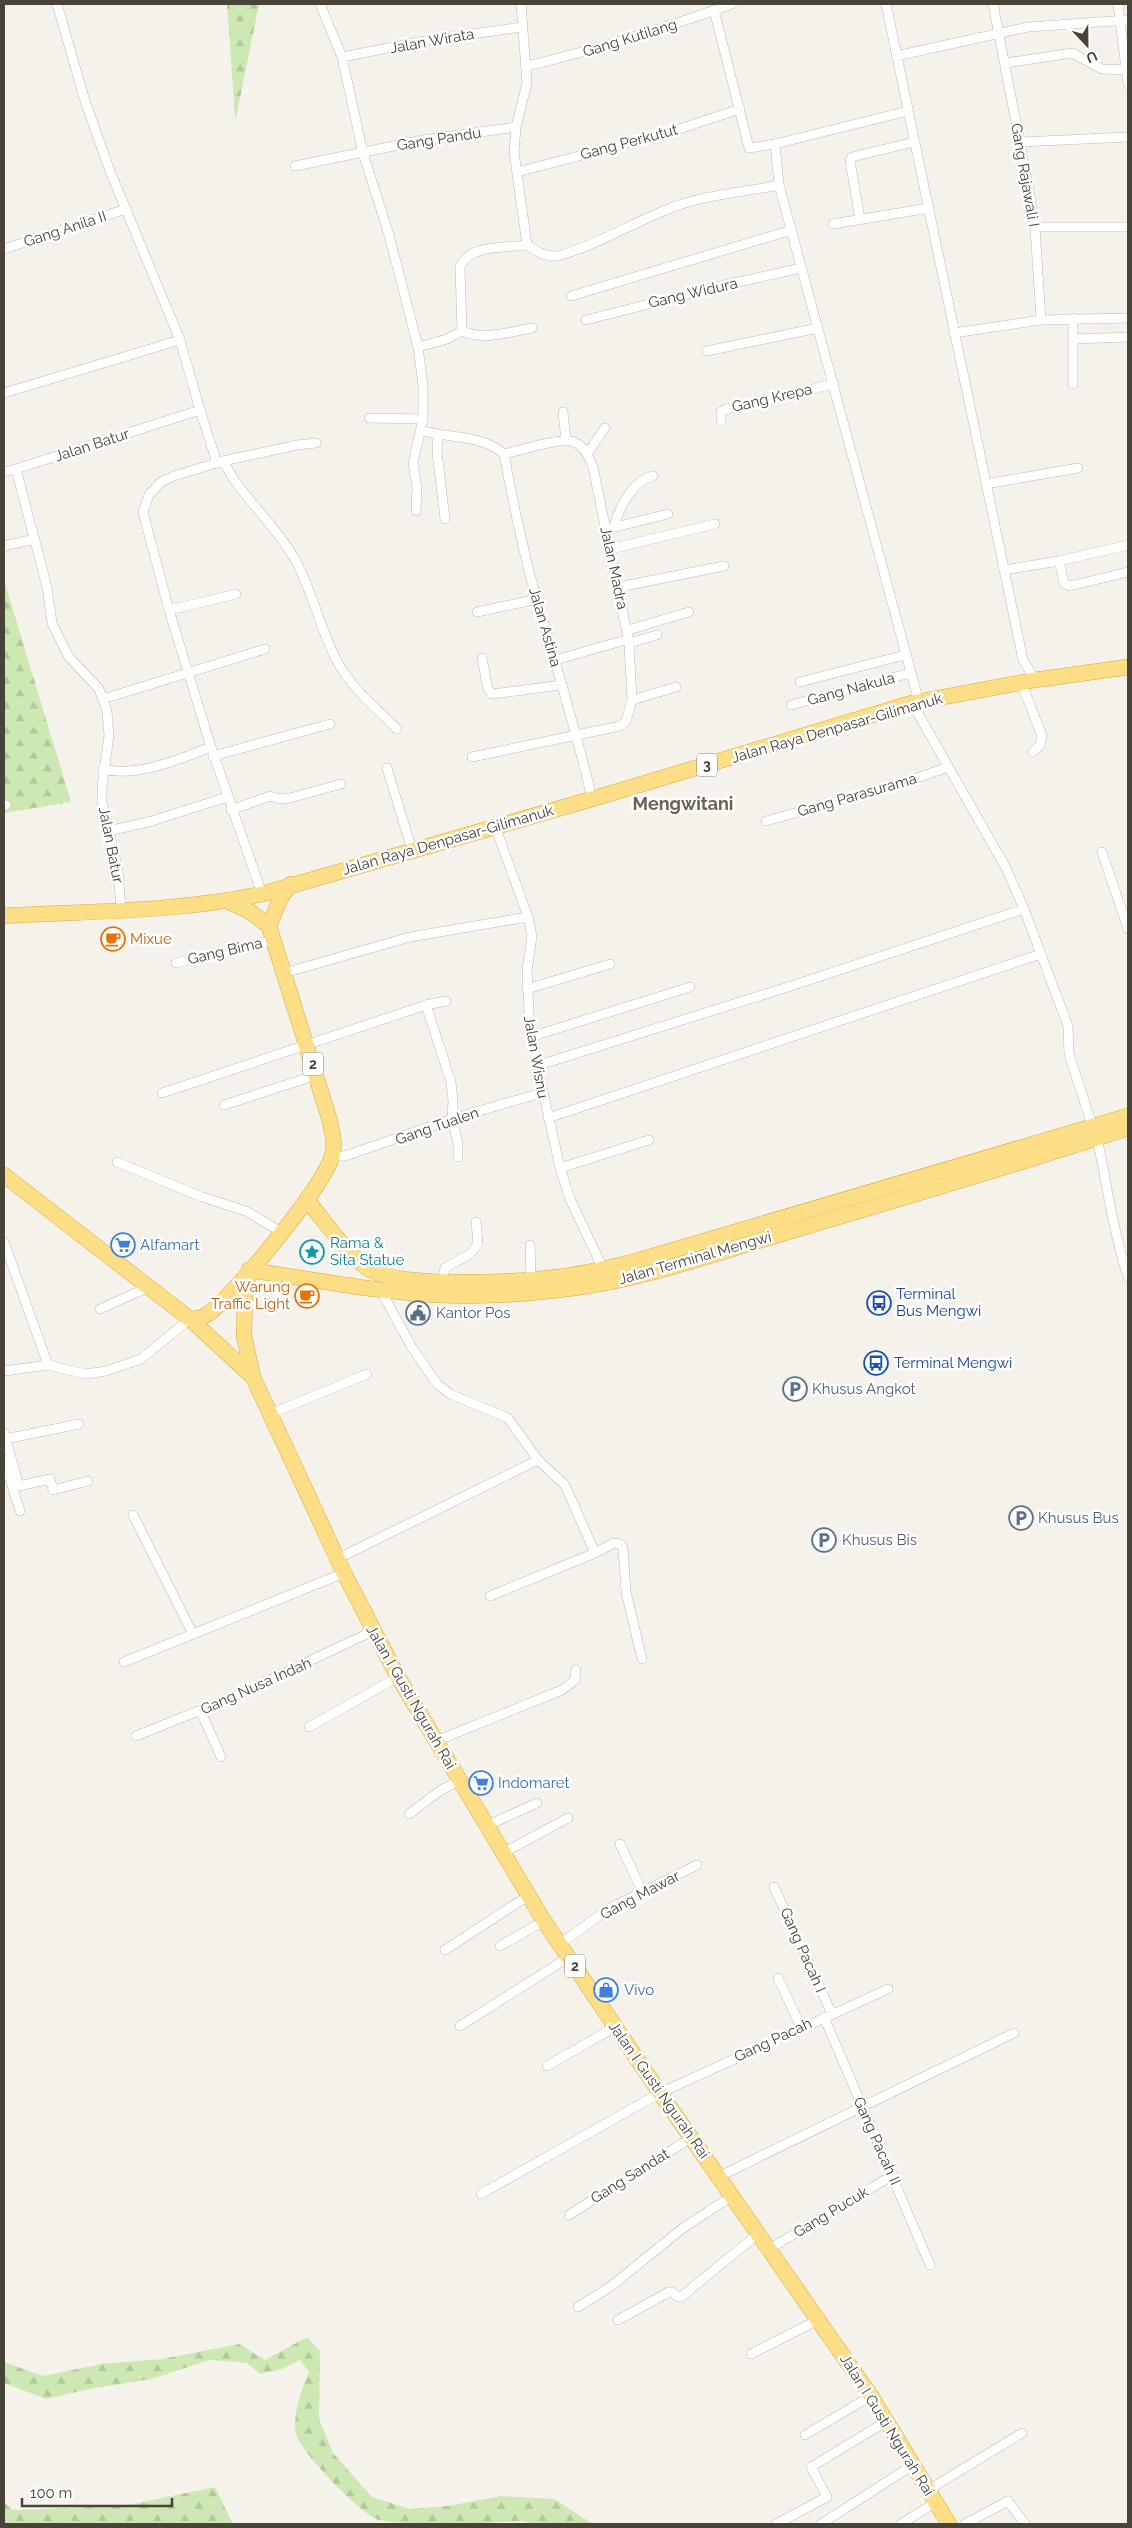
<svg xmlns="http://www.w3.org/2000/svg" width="1132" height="2528" font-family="Raleway,sans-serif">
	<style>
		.forest { fill: url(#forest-firs) }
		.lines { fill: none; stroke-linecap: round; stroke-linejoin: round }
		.minor-casing { stroke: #c1bbad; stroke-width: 10 }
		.trunk-casing { stroke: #ddaa3d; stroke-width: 16 }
		.minor { stroke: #fff; stroke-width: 9 }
		.trunk { stroke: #fcde86; stroke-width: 15 }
		.labels { text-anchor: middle; stroke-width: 5; stroke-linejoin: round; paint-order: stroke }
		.shield { fill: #fff; stroke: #807c74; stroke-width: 1 }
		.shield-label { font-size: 14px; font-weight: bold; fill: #494438 }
		.street-label { font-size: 15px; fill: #494438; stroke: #fff }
		.food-label { font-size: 15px; fill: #c56008; stroke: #fff; text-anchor: start }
		.culture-label { font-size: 15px; fill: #0d838f; stroke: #fff; text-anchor: start }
		.shop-label { font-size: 15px; fill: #366cbe; stroke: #fff; text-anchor: start }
		.transit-label { font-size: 15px; fill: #164399; stroke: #fff; text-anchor: start }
		.service-label { font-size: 15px; fill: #4e5e75; stroke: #fff; text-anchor: start }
		.quarter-label { font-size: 18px; font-weight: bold; fill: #6c6250; stroke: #fff }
	</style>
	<defs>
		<pattern id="forest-firs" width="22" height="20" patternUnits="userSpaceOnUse" patternTransform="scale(1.25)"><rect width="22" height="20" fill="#cee8b4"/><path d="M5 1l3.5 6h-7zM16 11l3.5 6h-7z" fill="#b2c89c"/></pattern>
	</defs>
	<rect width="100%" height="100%" fill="#f5f2eb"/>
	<!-- forest -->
	<g class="forest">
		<polygon points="227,4 259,4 236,118 235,117"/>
		<polygon points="4,580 71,802 4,813"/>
		<path d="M307 2337 320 2351 319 2419 333 2453 372 2497 410 2509 448 2506 501 2496 554 2499 593 2524H535L523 2521C477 2523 424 2528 379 2520 363 2517 299 2450 296 2434 292 2415 302 2388 309 2372L300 2360 282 2369 260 2374 247 2363 210 2360 151 2379 89 2389 46 2399 4 2383V2362L43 2376 101 2364 162 2359 239 2344 265 2360Z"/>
		<polygon points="215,2487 233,2524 4,2524 4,2502 12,2510 123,2506"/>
	</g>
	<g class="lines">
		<!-- minor casing -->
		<g class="minor-casing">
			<g id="minor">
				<polyline points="57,4 85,101 110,171 180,340 200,410 16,469 47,587 52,623 68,656 99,689 107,711 109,736 102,786 102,802 118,870 121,909"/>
				<polyline points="320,4 342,57 363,153 389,235 418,347 423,386 423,419 413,463 417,488 416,511"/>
				<path d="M521 4 527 83 516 127 514 152 527 245C537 252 545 257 558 256 597 245 632 223 671 208 704 195 744 192 779 185"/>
				<polyline points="886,4 1023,660 1035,680"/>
				<polyline points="993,4 1029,190 1035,227 1041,320"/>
				<polyline points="1118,4 1128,84"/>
				<polyline points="714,10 749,148 775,144 908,111"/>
				<polyline points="896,56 1028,27 1128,20"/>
				<polyline points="342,57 429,40 522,27"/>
				<polyline points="1006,63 1072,53 1102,69 1128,70"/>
				<path d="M527 66C599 49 662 29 732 4"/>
				<polyline points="1020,142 1128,137"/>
				<polyline points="775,144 779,185 919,702"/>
				<polyline points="295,166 423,140 516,127"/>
				<polyline points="517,172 667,133 740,109"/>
				<polyline points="860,219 850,161 852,157 914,142"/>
				<polyline points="833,224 929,208"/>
				<polyline points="1035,227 1128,227"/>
				<polyline points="4,249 126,209"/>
				<polyline points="571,296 792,230"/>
				<polyline points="1073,318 1073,384"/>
				<polyline points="586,320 724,285 802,268"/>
				<path d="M462 331C485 341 508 332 532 328"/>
				<polyline points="954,333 1041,320 1128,318"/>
				<polyline points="1074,339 1128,337"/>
				<path d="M418 347 447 339 462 331 460 267C469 244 506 248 527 245"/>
				<polyline points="707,351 818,328"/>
				<polyline points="4,393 180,340"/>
				<polyline points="200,410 217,463"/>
				<polyline points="563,412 566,440"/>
				<polyline points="369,418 423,419"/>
				<polyline points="721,421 721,412 726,409 834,384"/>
				<path d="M421 430C449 439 481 434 504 454"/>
				<polyline points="438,435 437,452 445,519"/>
				<path d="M504 454C513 503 523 552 537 600 556 666 577 732 592 799"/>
				<polyline points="587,454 605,428"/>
				<path d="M223 461C241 496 273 522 293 556 312 588 319 627 337 661 351 688 376 708 397 729"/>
				<polyline points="4,472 16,469"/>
				<polyline points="986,484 1078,468"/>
				<path d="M614 527C619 508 632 481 653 476"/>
				<polyline points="611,528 668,514"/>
				<polyline points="4,546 35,539"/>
				<polyline points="610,549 715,524"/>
				<polyline points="1059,561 1064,583 1070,586 1128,572"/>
				<polyline points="1004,570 1059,561 1128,545"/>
				<polyline points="619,587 724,566"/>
				<polyline points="169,610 236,594"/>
				<polyline points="477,612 537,599"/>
				<polyline points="628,630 689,612"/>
				<polyline points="629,643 657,635"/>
				<polyline points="482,658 488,689 492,694 562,685"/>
				<polyline points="555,660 629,639"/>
				<polyline points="800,682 905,655"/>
				<polyline points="1021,682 1042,736 1040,745 1033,752"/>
				<polyline points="103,699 265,649"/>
				<polyline points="632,700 676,687"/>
				<polyline points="912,703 1006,868 1024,909 1068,1026 1069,1054 1093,1128"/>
				<polyline points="791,705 910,673"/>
				<polyline points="213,756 330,724"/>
				<path d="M472 757 620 726 626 721 632 700 629 643 593 467C589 457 584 446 574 442 562 436 519 451 504 454"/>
				<polyline points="387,768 412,850"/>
				<path d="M103 769C135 778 180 759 211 747"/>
				<polyline points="4,805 6,805"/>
				<polyline points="231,810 270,796 280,799 290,798 341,784"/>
				<polyline points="766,821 903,783 948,767"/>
				<polyline points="495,826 528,917 532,936 527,970 530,1033 560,1168 570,1199 604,1271"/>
				<polyline points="108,831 152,821 227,797"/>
				<polyline points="1102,852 1128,929"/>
				<polyline points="262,894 211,747 169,610 143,512 149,495 161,482 174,476 223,461 297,445 316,443"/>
				<polyline points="176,963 274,940"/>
				<polyline points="284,973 410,937 528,917"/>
				<polyline points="527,989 610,964"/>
				<polyline points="426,1005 451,1082 453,1101 452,1119 458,1143 458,1157"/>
				<polyline points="530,1037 690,987"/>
				<polyline points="536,1066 788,987 1024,909"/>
				<polyline points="162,1093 426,1005 446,1001"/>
				<polyline points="224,1105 317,1075"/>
				<polyline points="548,1118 1041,954"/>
				<path d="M1097 1138C1107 1184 1113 1232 1128 1277"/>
				<polyline points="332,1156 345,1156 452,1119 541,1093"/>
				<polyline points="117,1162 202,1197 246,1211 281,1232"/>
				<polyline points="560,1168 649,1140"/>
				<polyline points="4,1242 48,1365"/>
				<polyline points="530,1245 531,1280"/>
				<polyline points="441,1285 445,1268 470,1254 478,1244 476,1222"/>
				<polyline points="100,1309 149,1287"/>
				<polyline points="4,1371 48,1365 86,1374 106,1371 141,1359 190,1319"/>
				<polyline points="270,1414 367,1374"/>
				<polyline points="4,1433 19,1486 50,1479 53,1490 88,1481"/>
				<polyline points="5,1439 79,1424"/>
				<polyline points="4,1460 20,1511"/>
				<polyline points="538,1460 565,1485 595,1553 614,1543 620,1544 623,1548 626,1592 642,1659"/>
				<polyline points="133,1515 193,1634"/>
				<polyline points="337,1559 538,1460 508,1418 450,1394 437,1384 411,1346 380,1289"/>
				<polyline points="490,1596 595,1553"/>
				<polyline points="124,1662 344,1573"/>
				<polyline points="201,1712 221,1757"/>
				<polyline points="309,1727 398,1677"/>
				<polyline points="136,1736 233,1697 373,1631"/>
				<polyline points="436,1741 562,1690 575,1680 576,1670"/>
				<polyline points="409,1814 441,1790 459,1781"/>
				<polyline points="486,1826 537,1803"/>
				<polyline points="620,1844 642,1891"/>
				<polyline points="503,1853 568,1818"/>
				<polyline points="774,1887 832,2014"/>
				<polyline points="560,1944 610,1908 697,1865"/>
				<polyline points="500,1946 544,1921"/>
				<polyline points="445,1950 528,1896"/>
				<polyline points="778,1978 801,2027"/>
				<polyline points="824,2017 930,2265"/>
				<polyline points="460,2026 569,1957"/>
				<polyline points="547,2066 615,2027"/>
				<polyline points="718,2177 1014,2033"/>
				<polyline points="481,2194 660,2093 888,1989"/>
				<polyline points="569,2215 691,2138"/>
				<polyline points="769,2249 893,2175"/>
				<polyline points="578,2307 610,2287 683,2228 732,2196"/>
				<polyline points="618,2320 669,2292 672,2292 678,2297 681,2297 758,2234"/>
				<polyline points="751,2354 818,2320"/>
				<polyline points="805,2435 871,2396"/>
				<polyline points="928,2490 1022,2433"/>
				<polyline points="776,2524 827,2497 811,2467 887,2421"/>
				<polyline points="821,2524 913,2465"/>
				<polyline points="901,2524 936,2502"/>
				<polyline points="965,2524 1008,2501 1025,2524"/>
			</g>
		</g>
		<!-- trunk casing -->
		<g class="trunk-casing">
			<g id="trunk">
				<polyline points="227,901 249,911 269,926"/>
				<path d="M4 916C90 911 178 912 262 894L592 799 912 703 1035 680 1128 667"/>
				<polyline points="4,1175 190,1319 253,1377"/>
				<path d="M307 1200C323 1219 348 1255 367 1268 398 1289 519 1282 558 1277 583 1274 608 1268 633 1262L1128 1116"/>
				<polyline points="249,1270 245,1295 244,1336 253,1377 344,1573 398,1677 544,1921 660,2093 871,2396 949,2524"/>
				<path d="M249 1270C312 1279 375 1292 438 1295 483 1297 530 1294 574 1288 644 1279 713 1254 781 1234 897 1200 1013 1166 1128 1128"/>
				<path d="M190 1319C197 1319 202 1318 208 1314 233 1296 325 1185 332 1156 336 1144 332 1131 329 1118L269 926 281 897 291 884"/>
			</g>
		</g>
		<!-- minor -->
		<use href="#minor" class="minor"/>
		<!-- trunk -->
		<use href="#trunk" class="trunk"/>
	</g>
	<!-- icons -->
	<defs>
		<g id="cafe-ring" transform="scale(1.25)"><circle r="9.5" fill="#fff" stroke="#e8710a" stroke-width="1.5"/><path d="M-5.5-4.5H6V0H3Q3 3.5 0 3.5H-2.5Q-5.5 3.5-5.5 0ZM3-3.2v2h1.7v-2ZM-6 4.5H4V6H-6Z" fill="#e8710a"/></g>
		<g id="supermarket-ring" transform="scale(1.25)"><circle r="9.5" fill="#fff" stroke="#3f7fe0" stroke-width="1.5"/><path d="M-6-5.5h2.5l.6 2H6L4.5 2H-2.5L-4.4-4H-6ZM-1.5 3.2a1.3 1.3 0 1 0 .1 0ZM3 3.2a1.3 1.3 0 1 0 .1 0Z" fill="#3f7fe0"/></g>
		<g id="sight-ring" transform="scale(1.25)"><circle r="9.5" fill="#fff" stroke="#0f9aa8" stroke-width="1.5"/><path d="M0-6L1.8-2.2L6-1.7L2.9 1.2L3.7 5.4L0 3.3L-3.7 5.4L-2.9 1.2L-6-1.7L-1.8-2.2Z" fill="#0f9aa8"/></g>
		<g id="bus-ring" transform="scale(1.25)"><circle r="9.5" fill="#fff" stroke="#1a4fb4" stroke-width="1.5"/><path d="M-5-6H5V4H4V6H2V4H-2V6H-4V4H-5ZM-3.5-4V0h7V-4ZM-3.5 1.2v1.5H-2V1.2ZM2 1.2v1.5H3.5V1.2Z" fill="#1a4fb4"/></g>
		<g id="civic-ring" transform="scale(1.25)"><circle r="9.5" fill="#fff" stroke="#5c6f8a" stroke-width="1.5"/><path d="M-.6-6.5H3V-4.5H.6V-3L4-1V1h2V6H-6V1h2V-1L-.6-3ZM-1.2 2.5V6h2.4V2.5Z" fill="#5c6f8a"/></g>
		<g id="parking-ring" transform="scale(1.25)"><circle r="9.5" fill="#fff" stroke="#5c6f8a" stroke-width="1.5"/><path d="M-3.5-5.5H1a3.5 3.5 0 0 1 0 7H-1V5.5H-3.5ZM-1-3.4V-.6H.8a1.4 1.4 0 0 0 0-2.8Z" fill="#5c6f8a"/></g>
		<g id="shop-ring" transform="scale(1.25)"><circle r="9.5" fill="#fff" stroke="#3f7fe0" stroke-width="1.5"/><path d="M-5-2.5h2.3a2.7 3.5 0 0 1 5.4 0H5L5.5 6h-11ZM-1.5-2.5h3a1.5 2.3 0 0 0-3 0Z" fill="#3f7fe0"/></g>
	</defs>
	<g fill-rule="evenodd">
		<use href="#cafe-ring" x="113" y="939"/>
		<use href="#supermarket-ring" x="123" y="1245"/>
		<use href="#sight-ring" x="312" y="1252"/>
		<use href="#cafe-ring" x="307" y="1296"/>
		<use href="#bus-ring" x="879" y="1303"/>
		<use href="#civic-ring" x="418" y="1313"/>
		<use href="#bus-ring" x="876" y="1363"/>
		<use href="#parking-ring" x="795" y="1389"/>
		<use href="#parking-ring" x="1021" y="1518"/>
		<use href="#parking-ring" x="824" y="1540"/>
		<use href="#supermarket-ring" x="481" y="1783"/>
		<use href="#shop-ring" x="606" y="1990"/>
	</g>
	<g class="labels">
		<!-- shield labels -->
		<g class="shield">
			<rect x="697" y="753.5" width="20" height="23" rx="4"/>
			<rect x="303" y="1052.5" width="20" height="23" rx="4"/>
			<rect x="565" y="1954.5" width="20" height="23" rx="4"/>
		</g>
		<g class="shield-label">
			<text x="707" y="770">3</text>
			<text x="313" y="1069">2</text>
			<text x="575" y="1971">2</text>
		</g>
		<!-- street labels -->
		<g class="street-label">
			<text transform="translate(630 38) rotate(-17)" y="5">Gang Kutilang</text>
			<text transform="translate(432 41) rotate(-10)" y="5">Jalan Wirata</text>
			<text transform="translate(439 139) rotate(-9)" y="5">Gang Pandu</text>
			<text transform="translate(629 142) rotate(-15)" y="5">Gang Perkutut</text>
			<text transform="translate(1025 175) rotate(80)" y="5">Gang Rajawali I</text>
			<text transform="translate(65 229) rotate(-18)" y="5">Gang Anila II</text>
			<text transform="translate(693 293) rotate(-13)" y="5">Gang Widura</text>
			<text transform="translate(772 398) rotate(-13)" y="5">Gang Krepa</text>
			<text transform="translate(92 445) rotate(-18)" y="5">Jalan Batur</text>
			<text transform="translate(614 568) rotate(78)" y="5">Jalan Madra</text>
			<text transform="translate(545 627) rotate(74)" y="5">Jalan Astina</text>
			<text transform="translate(851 689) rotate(-15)" y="5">Gang Nakula</text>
			<text transform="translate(837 728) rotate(-16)" y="5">Jalan Raya Denpasar-Gilimanuk</text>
			<text transform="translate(857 795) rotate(-16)" y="5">Gang Parasurama</text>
			<text transform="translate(448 840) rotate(-16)" y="5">Jalan Raya Denpasar-Gilimanuk</text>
			<text transform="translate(111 845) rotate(79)" y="5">Jalan Batur</text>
			<text transform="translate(225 951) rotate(-13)" y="5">Gang Bima</text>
			<text transform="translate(536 1057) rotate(80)" y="5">Jalan Wisnu</text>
			<text transform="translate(437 1126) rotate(-19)" y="5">Gang Tualen</text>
			<text transform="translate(695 1258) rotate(-16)" y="5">Jalan Terminal Mengwi</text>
			<text transform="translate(256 1686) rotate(-24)" y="5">Gang Nusa Indah</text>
			<text transform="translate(411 1697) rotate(60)" y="5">Jalan I Gusti Ngurah Rai</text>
			<text transform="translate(640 1895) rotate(-28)" y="5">Gang Mawar</text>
			<text transform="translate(803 1950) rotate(66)" y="5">Gang Pacah I</text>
			<text transform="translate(773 2040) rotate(-25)" y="5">Gang Pacah</text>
			<text transform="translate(659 2090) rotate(55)" y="5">Jalan I Gusti Ngurah Rai</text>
			<text transform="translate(877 2141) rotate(66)" y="5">Gang Pacah II</text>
			<text transform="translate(630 2176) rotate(-32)" y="5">Gang Sandat</text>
			<text transform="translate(831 2212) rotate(-31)" y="5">Gang Pucuk</text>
			<text transform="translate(887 2425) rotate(58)" y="5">Jalan I Gusti Ngurah Rai</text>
		</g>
		<!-- food labels -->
		<g class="food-label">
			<text x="130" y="944">Mixue</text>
			<text x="290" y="1292" text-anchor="end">Warung<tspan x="290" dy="17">Traffic Light</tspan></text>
		</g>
		<!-- culture labels -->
		<g class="culture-label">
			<text x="330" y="1248">Rama &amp;<tspan x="330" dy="17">Sita Statue</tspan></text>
		</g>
		<!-- shop labels -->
		<g class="shop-label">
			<text x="140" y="1250">Alfamart</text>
			<text x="498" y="1788">Indomaret</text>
			<text x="624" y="1995">Vivo</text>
		</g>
		<!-- transit labels -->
		<g class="transit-label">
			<text x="896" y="1299">Terminal<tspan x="896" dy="17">Bus Mengwi</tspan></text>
			<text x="894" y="1368">Terminal Mengwi</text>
		</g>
		<!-- service labels -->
		<g class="service-label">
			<text x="436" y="1318">Kantor Pos</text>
			<text x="812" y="1394">Khusus Angkot</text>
			<text x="1038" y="1523">Khusus Bus</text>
			<text x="842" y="1545">Khusus Bis</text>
		</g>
		<!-- quarter labels -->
		<g class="quarter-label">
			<text x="683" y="810">Mengwitani</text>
		</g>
	</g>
	<!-- border -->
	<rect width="1132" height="2528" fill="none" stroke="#494438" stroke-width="10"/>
	<!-- north arrow -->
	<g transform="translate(1087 45) rotate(158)" stroke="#ffffff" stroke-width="4" paint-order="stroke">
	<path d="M0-4L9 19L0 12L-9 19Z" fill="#494438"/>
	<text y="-8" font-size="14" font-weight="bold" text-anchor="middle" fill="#494438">U</text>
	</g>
	<!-- scale -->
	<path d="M22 2498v8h150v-8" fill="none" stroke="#494438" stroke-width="2.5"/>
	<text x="30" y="2498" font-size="15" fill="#494438" stroke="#ffffff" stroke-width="4" paint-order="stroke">100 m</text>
</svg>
